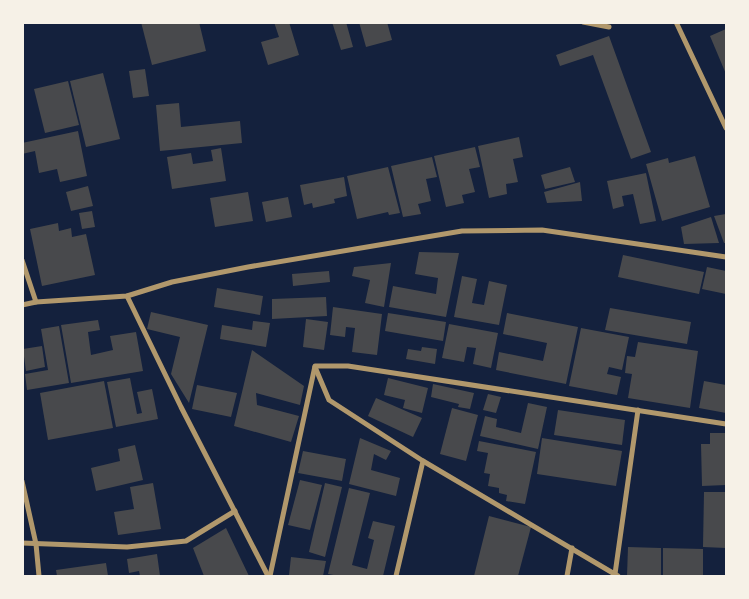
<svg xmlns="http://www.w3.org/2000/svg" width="749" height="599" font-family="'DejaVu Sans',sans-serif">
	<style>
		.building { fill: #48494c }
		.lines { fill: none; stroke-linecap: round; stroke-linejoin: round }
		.minor { stroke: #b1986c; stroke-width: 5 }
	</style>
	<rect width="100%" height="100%" fill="#14213d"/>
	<!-- building -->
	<g class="building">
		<polygon points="141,22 199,22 206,51 152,65"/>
		<polygon points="274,22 289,22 299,55 268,65 261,42 279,37"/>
		<polygon points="332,22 346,22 353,47 341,50"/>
		<polygon points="359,22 387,22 392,40 366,47"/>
		<polygon points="726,29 726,74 710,36"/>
		<polygon points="609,36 651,152 631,159 593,55 560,66 556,55"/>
		<polygon points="145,69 149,96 133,98 129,71"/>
		<polygon points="103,73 120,139 86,147 70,81"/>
		<polygon points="68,81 79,125 45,133 34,89"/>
		<polygon points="179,103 181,127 240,121 242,143 160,151 156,105"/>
		<polygon points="78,131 87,176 60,182 57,169 39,173 35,151 22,154 22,143"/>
		<polygon points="519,137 523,157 513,159 518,182 506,184 507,194 489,198 478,146"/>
		<polygon points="475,147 480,167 469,169 475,192 462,195 464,203 446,207 434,156"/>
		<polygon points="221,148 226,181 172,189 167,157 191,153 193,164 213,161 211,150"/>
		<polygon points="695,156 710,207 662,221 646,164 668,158 669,163"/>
		<polygon points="432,157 437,177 426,179 431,201 418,204 421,214 403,217 391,166"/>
		<polygon points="388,167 400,213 389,215 388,212 357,219 347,176"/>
		<polygon points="570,167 575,182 545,189 541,175"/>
		<polygon points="646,173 656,221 640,224 633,194 622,196 624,206 613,209 607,181"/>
		<polygon points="344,177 347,196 334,199 335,203 313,208 312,203 304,205 300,185"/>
		<polygon points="580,182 582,201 547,203 544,192"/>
		<polygon points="88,186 93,206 71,211 66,192"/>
		<polygon points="248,192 253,221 215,227 210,198"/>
		<polygon points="288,197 292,217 266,222 262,202"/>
		<polygon points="92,211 95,227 82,229 79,213"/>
		<polygon points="726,214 726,243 724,243 714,216"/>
		<polygon points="711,217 719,243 684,244 681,227"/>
		<polygon points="58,223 59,231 71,228 72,237 86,234 95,275 42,286 30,229"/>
		<polygon points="419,252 459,253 446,317 389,307 393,286 436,294 438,278 415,274"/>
		<polygon points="623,255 704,272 699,294 618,277"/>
		<polygon points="391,263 384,307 365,303 370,280 352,276 354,267"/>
		<polygon points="707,267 726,271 726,294 702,289"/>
		<polygon points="329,271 330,282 293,286 292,274"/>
		<polygon points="462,276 477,279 472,303 484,305 489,281 507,285 499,325 454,317"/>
		<polygon points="217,288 263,296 260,315 214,307"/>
		<polygon points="326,297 327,316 272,319 272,299"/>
		<polygon points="333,307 382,314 377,355 352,352 355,328 346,327 345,337 330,335"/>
		<polygon points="610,308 691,322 687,344 605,330"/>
		<polygon points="151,312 208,325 189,403 171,374 180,337 147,329"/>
		<polygon points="388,313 446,322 443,341 385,331"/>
		<polygon points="507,313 578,327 566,384 496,370 499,352 543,361 547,343 503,334"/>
		<polygon points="306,319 328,322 324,350 303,347"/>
		<polygon points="98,320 100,330 88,332 91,355 113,350 110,336 136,332 143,371 71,383 61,325"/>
		<polygon points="253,321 270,323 266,347 220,339 222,325 252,330"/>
		<polygon points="449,324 498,333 491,368 473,364 476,348 467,347 464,362 442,358"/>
		<polygon points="59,326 69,383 27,390 25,374 48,370 41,329"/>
		<polygon points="581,328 629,337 622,370 609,367 607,374 621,377 617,395 569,386"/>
		<polygon points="638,342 698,351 690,408 628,398 632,374 625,373 627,356 635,357"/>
		<polygon points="42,346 45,367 26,371 23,349"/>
		<polygon points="422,347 437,349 435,364 406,359 408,349 421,351"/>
		<polygon points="252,350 304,386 300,405 256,393 257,405 299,416 291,442 234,426"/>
		<polygon points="130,378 137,414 142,413 137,392 152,389 158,419 116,427 107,382"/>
		<polygon points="388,378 428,388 422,413 403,408 405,400 384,395"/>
		<polygon points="104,381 113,428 48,440 40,393"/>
		<polygon points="704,381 726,385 726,413 699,408"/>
		<polygon points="433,384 474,393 470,409 458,407 459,404 431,397"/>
		<polygon points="197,385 237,393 231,417 192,409"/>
		<polygon points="488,394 501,397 496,413 483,410"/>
		<polygon points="376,398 422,418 413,437 368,416"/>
		<polygon points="528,403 547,407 538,449 480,436 485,416 497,419 496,427 521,433"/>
		<polygon points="452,408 478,415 466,461 440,454"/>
		<polygon points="558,410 625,420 622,445 554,435"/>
		<polygon points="710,433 726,433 726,485 702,486 701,444 710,444"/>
		<polygon points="360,438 391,451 386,460 374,454 371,470 400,478 396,496 349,484"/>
		<polygon points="542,438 622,451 616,486 537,474"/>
		<polygon points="479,441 536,452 525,504 506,501 507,495 499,493 499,488 488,486 490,474 484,473 488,453 477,451"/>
		<polygon points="135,445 143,480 96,491 91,468 120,461 118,449"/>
		<polygon points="303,451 346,459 342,481 298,473"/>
		<polygon points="300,480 322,485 310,530 288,525"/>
		<polygon points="153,483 161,529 118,535 114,512 134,509 130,487"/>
		<polygon points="325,483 342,487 325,557 309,552"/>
		<polygon points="349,488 370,493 352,565 367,569 374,540 368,538 373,521 395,526 383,576 339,576 328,574"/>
		<polygon points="704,492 726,492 726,548 703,547"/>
		<polygon points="489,516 531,527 518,576 474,576"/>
		<polygon points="226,528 249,576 204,576 193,548"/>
		<polygon points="628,547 661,548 661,576 627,576"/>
		<polygon points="663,548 703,549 703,575 663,576"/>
		<polygon points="157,554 160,576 140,576 139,571 129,573 127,559"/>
		<polygon points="291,557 326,561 323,576 289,575"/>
		<polygon points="106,563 108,576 57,576 56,570"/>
	</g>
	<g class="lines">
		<!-- minor -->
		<g class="minor">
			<polyline points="583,22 609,27"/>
			<polyline points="676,22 726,128"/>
			<polyline points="22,260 36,302"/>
			<polyline points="127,296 181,407 268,576"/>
			<polyline points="22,305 36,302 127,296 172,282 248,267 462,231 542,230 726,257"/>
			<polyline points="315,367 329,400 423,461 618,576"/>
			<polyline points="22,481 36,544 39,576"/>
			<polyline points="22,543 127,547 186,541 235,511"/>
			<polyline points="615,574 638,410"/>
			<polyline points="270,576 315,366 348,366 726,424"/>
			<polyline points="396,576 423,461"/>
			<polyline points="567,576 572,548"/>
		</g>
	</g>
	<!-- border -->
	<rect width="749" height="599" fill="none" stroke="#f6f1e7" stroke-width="48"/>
</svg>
